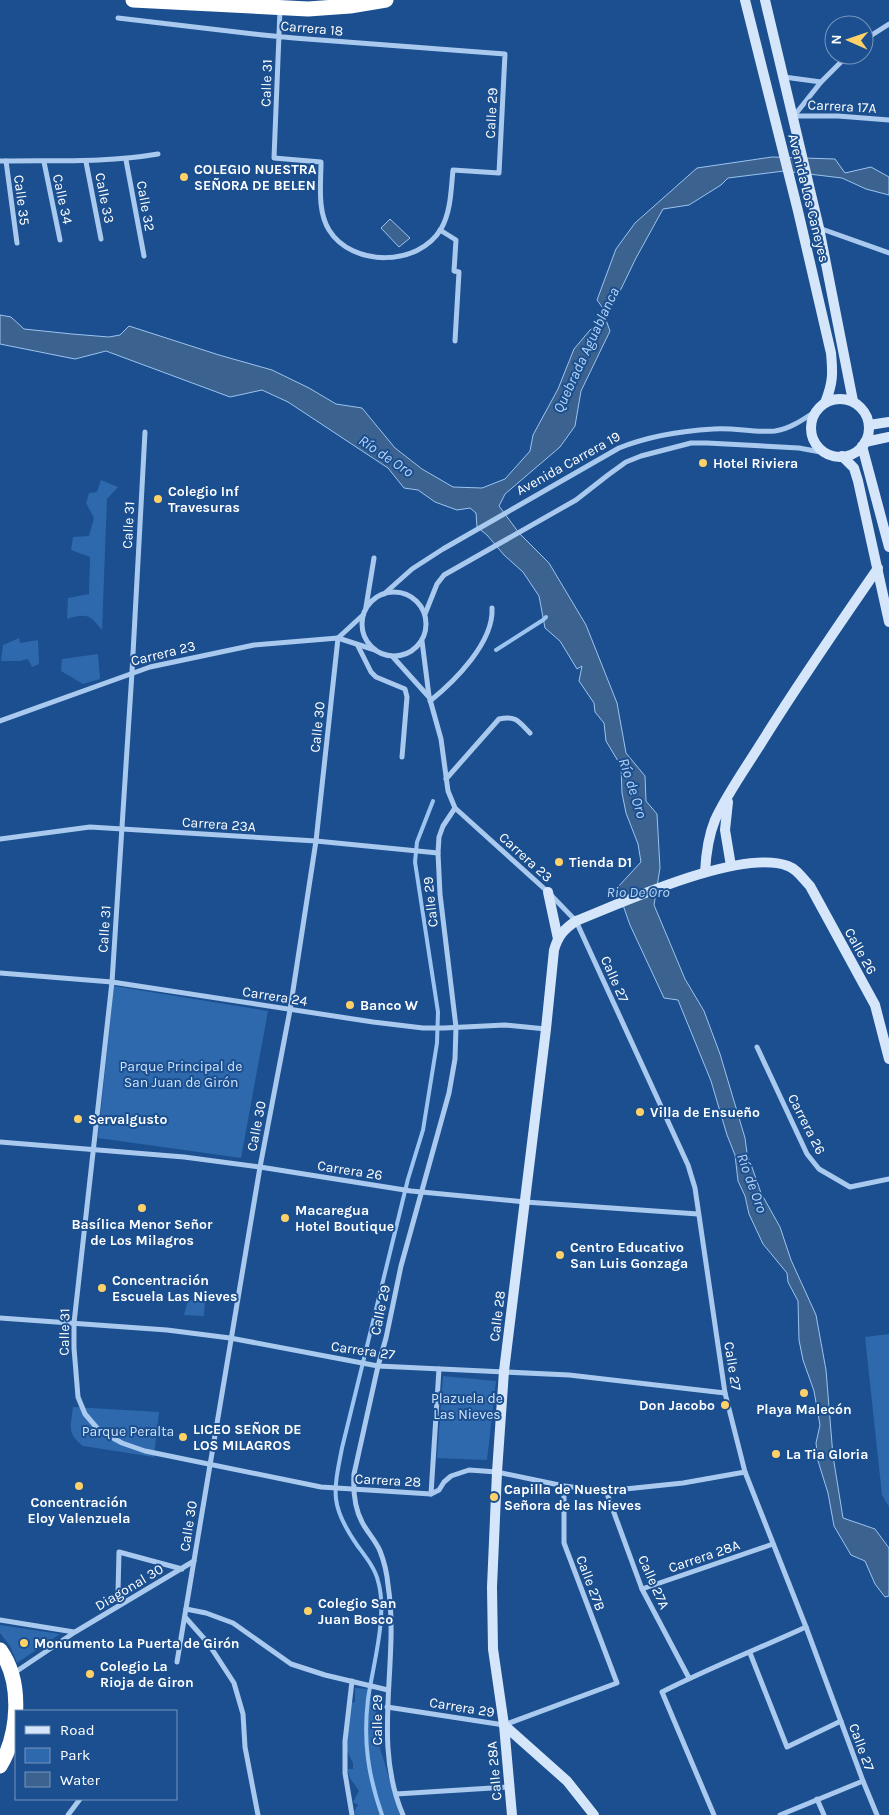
<svg xmlns="http://www.w3.org/2000/svg" width="889" height="1815" font-family="Karla,sans-serif">
	<style>
		.green { fill: #2e69ad }
		.water { fill: #3c6290; stroke: #9cc4f0 }
		.lines { fill: none; stroke-linecap: round; stroke-linejoin: round }
		.stream { stroke: #9cc4f0; stroke-width: 4 }
		.street { stroke: #a9c9ee; stroke-width: 5 }
		.secondary { stroke: #d6e6fa; stroke-width: 10 }
		.highway { stroke: #fff; stroke-width: 15 }
		.poi-dot { fill: #ffd166; stroke: #1b4f8f; stroke-width: 2 }
		.labels { text-anchor: middle; stroke-width: 4; stroke-linejoin: round; paint-order: stroke }
		.street-label { font-size: 14px; fill: #fff; stroke: #1b4f8f }
		.poi-label { font-size: 14px; font-weight: bold; fill: #fff; stroke: #1b4f8f; text-anchor: start }
		.park-label { font-size: 14px; fill: #cfe3fa; stroke: #1b4f8f }
		.water-label { font-size: 15px; font-style: italic; fill: #b5d3f5; stroke: #1b4f8f }
	</style>
	<rect width="100%" height="100%" fill="#1b4f8f"/>
	<!-- green -->
	<g class="green">
		<path d="M101 480 118 487 107 499 102 630C90 615 87 613 67 619L68 598 89 594 90 557 71 550 73 537 89 536 94 518 86 503 89 493 97 492Z"/>
		<polygon points="19,638 20,643 38,640 39,664 32,667 28,659 20,661 1,661 3,645"/>
		<polygon points="98,654 100,679 83,684 61,671 62,659"/>
		<polygon points="114,986 268,1011 241,1158 98,1138"/>
		<polygon points="188,1300 205,1301 204,1316 184,1315"/>
		<polygon points="889,1334 889,1507 882,1495 865,1337"/>
		<polygon points="443,1376 496,1381 487,1460 437,1458"/>
		<path d="M73 1407 159 1412 154 1457 83 1446C66 1432 71 1427 73 1407Z"/>
		<polygon points="0,1625 60,1634 17,1663 10,1646 0,1633"/>
		<polygon points="355,1688 368,1689 377,1704 375,1731 400,1815 356,1815 354,1812 358,1805 353,1802 359,1791 350,1778 347,1769 353,1769 353,1763 347,1751 349,1703 355,1702"/>
	</g>
	<!-- water -->
	<g class="water">
		<polygon points="772,157 835,159 845,173 871,167 889,177 889,195 866,189 842,178 784,171 728,178 721,185 689,205 663,209 636,258 606,320 610,331 581,391 575,426 560,447 505,494 499,506 519,533 549,563 586,625 617,703 626,753 645,776 646,801 657,814 660,868 654,905 685,979 704,1011 720,1054 745,1138 747,1153 761,1193 780,1227 791,1260 816,1315 826,1370 833,1456 843,1518 875,1529 889,1548 889,1596 885,1597 875,1584 865,1561 851,1555 834,1526 828,1493 818,1461 816,1443 820,1425 814,1391 803,1360 799,1340 798,1301 788,1282 787,1273 763,1244 749,1214 745,1196 738,1181 735,1155 727,1135 711,1081 678,1000 664,998 630,925 617,888 641,862 638,844 626,813 622,793 621,766 606,741 604,723 595,712 594,703 579,681 582,666 577,669 560,641 545,628 539,596 523,572 504,555 487,535 477,527 476,513 470,508 457,510 435,502 418,490 404,488 388,468 288,402 262,390 230,397 106,351 75,359 0,344 0,315 11,317 24,329 72,334 109,337 120,335 129,326 219,355 272,370 309,388 336,404 362,408 395,448 422,469 453,487 482,488 505,479 530,451 533,435 558,389 574,349 590,330 598,325 605,311 597,300 616,249 635,223 697,168"/>
		<polygon points="390,219 410,238 399,247 381,228"/>
	</g>
	<g class="lines">
		<!-- stream -->
		<g class="stream">
			<polyline points="496,650 543,620 546,617"/>
			<path d="M382 1815C368 1775 363 1741 368 1699 373 1665 388 1614 378 1581 375 1568 365 1556 357 1545 330 1506 333 1493 342 1448L408 1179 423 1130 437 1043 438 1012 415 862 417 842 433 801"/>
		</g>
		<!-- street -->
		<g class="street">
			<path d="M118 18 263 35 294 38 505 54 499 173 453 170C451 189 451 212 441 229 418 267 352 267 329 230 317 210 321 184 321 162L274 158 280 10"/>
			<polyline points="864,40 889,24"/>
			<polyline points="784,77 821,82"/>
			<polyline points="794,116 838,116 889,120"/>
			<polyline points="794,116 821,82 848,55"/>
			<polyline points="126,160 144,256"/>
			<path d="M0 161C53 160 105 163 158 154"/>
			<polyline points="6,161 17,243"/>
			<polyline points="44,162 60,240"/>
			<polyline points="86,162 101,239"/>
			<polyline points="819,228 889,253"/>
			<polyline points="440,230 456,240 454,271 459,272 455,341"/>
			<polyline points="145,432 132,672 112,982 74,1323 74,1348 78,1397 85,1414 97,1428 104,1433 122,1443 145,1451 321,1487 431,1494 439,1490 444,1482 451,1476 469,1470 497,1472 564,1486 606,1491 683,1483 745,1472"/>
			<circle cx="394" cy="624" r="32"/>
			<path d="M384 594 412 569 443 549 619 448C649 436 680 431 713 429 733 427 754 433 775 431 790 429 804 419 816 411"/>
			<polyline points="366,607 374,558"/>
			<polyline points="425,614 437,584 444,575 576,500 608,475 626,462 641,456 691,443 707,443 799,448 826,453"/>
			<polyline points="338,638 363,615"/>
			<polyline points="422,641 429,696 441,739 448,791 455,808 548,892 576,921 688,1165 695,1188 725,1393 745,1472 806,1627 863,1781 877,1815"/>
			<polyline points="358,646 371,672 376,677 405,689 407,697 402,757"/>
			<polyline points="393,657 428,696"/>
			<path d="M430 701C455 681 494 642 492 608"/>
			<polyline points="0,721 150,667 254,645 338,638 375,650"/>
			<path d="M446 779 499 719C516 715 519 722 530 733"/>
			<polyline points="0,839 90,827 316,841 438,853"/>
			<polyline points="0,973 112,982 373,1022 423,1028 444,1028 505,1025 546,1029"/>
			<polyline points="757,1047 807,1154 819,1169 850,1187 889,1179"/>
			<polyline points="0,1142 184,1157 260,1167 411,1191 525,1202 698,1214"/>
			<polyline points="0,1318 167,1330 230,1338 378,1366 569,1375 725,1393"/>
			<polyline points="606,1491 642,1589 689,1678"/>
			<polyline points="431,1494 439,1369"/>
			<polyline points="642,1589 773,1544"/>
			<polyline points="118,1592 119,1552 182,1569"/>
			<polyline points="186,1609 206,1613 233,1623 291,1664 325,1675 388,1690"/>
			<polyline points="185,1617 208,1643 234,1683 243,1714 245,1747 258,1815"/>
			<polyline points="0,1620 74,1632"/>
			<polyline points="750,1653 787,1747 841,1721"/>
			<polyline points="177,1662 260,1167 290,1010 316,841 338,638"/>
			<polyline points="14,1673 75,1632 194,1561"/>
			<polyline points="352,1681 345,1741 345,1773 352,1815"/>
			<polyline points="387,1707 504,1725 617,1683 564,1543 564,1486"/>
			<polyline points="396,1794 508,1787"/>
			<polyline points="817,1799 824,1815"/>
			<polyline points="68,1815 80,1799"/>
			<path d="M403 1815C371 1741 400 1661 388 1585 387 1574 384 1561 380 1551 376 1541 367 1532 362 1522 354 1507 353 1491 354 1474L378 1366 386 1338 401 1266 449 1093 455 1059 456 1027 440 894 438 853 439 837 443 826 455 808"/>
			<path d="M714 1815 662 1692C709 1668 758 1649 806 1627"/>
			<polyline points="780,1815 863,1781"/>
		</g>
		<!-- secondary -->
		<g class="secondary">
			<path d="M745 0 798 211 831 353C833 374 833 383 825 403"/>
			<polyline points="765,0 819,228 853,401"/>
			<circle cx="840" cy="428" r="29"/>
			<polyline points="869,425 889,422"/>
			<polyline points="865,442 889,437"/>
			<polyline points="862,446 889,547"/>
			<polyline points="842,456 854,468 858,481 889,622"/>
			<polyline points="728,802 725,830 731,866"/>
			<path d="M705 872C706 854 708 837 715 820 727 794 745 769 760 745 797 685 838 626 878 568"/>
			<polyline points="548,892 558,939"/>
			<polyline points="504,1725 567,1781 594,1815"/>
			<path d="M512 1815 504 1725 493 1649 492 1587 497 1472 504 1371 546 1029 554 950C558 936 564 929 576 921 624 902 741 848 788 866 797 869 803 879 810 886L875 1005 889 1059"/>
		</g>
		<!-- highway -->
		<g class="highway">
			<polyline points="133,0 308,9 350,6 386,0"/>
			<path d="M0 1650C23 1682 19 1734 0 1766"/>
		</g>
	</g>
	<!-- markers -->
	<g class="poi-dot">
		<circle cx="184" cy="177" r="5"/>
		<circle cx="703" cy="463" r="5"/>
		<circle cx="158" cy="499" r="5"/>
		<circle cx="559" cy="862" r="5"/>
		<circle cx="350" cy="1005" r="5"/>
		<circle cx="640" cy="1112" r="5"/>
		<circle cx="78" cy="1119" r="5"/>
		<circle cx="142" cy="1208" r="5"/>
		<circle cx="285" cy="1218" r="5"/>
		<circle cx="560" cy="1255" r="5"/>
		<circle cx="102" cy="1288" r="5"/>
		<circle cx="804" cy="1393" r="5"/>
		<circle cx="725" cy="1405" r="5"/>
		<circle cx="183" cy="1437" r="5"/>
		<circle cx="776" cy="1454" r="5"/>
		<circle cx="79" cy="1486" r="5"/>
		<circle cx="494" cy="1497" r="5"/>
		<circle cx="308" cy="1611" r="5"/>
		<circle cx="24" cy="1643" r="5"/>
		<circle cx="90" cy="1674" r="5"/>
	</g>
	<g class="labels">
		<!-- street labels -->
		<g class="street-label">
			<text transform="translate(312 28) rotate(5)" y="5">Carrera 18</text>
			<text transform="translate(266 83) rotate(-88)" y="5">Calle 31</text>
			<text transform="translate(842 106) rotate(3)" y="5">Carrera 17A</text>
			<text transform="translate(491 113) rotate(-87)" y="5">Calle 29</text>
			<text transform="translate(105 198) rotate(79)" y="5">Calle 33</text>
			<text transform="translate(809 198) rotate(76)" y="5">Avenida Los Caneyes</text>
			<text transform="translate(63 199) rotate(78)" y="5">Calle 34</text>
			<text transform="translate(22 200) rotate(83)" y="5">Calle 35</text>
			<text transform="translate(146 206) rotate(80)" y="5">Calle 32</text>
			<text transform="translate(568 463) rotate(-29)" y="5">Avenida Carrera 19</text>
			<text transform="translate(128 525) rotate(-87)" y="5">Calle 31</text>
			<text transform="translate(163 653) rotate(-14)" y="5">Carrera 23</text>
			<text transform="translate(317 727) rotate(-84)" y="5">Calle 30</text>
			<text transform="translate(219 824) rotate(4)" y="5">Carrera 23A</text>
			<text transform="translate(526 857) rotate(42)" y="5">Carrera 23</text>
			<text transform="translate(430 902) rotate(-96)" y="5">Calle 29</text>
			<text transform="translate(104 929) rotate(-86)" y="5">Calle 31</text>
			<text transform="translate(861 951) rotate(61)" y="5">Calle 26</text>
			<text transform="translate(615 979) rotate(66)" y="5">Calle 27</text>
			<text transform="translate(275 996) rotate(9)" y="5">Carrera 24</text>
			<text transform="translate(807 1124) rotate(63)" y="5">Carrera 26</text>
			<text transform="translate(256 1126) rotate(-79)" y="5">Calle 30</text>
			<text transform="translate(350 1170) rotate(9)" y="5">Carrera 26</text>
			<text transform="translate(380 1310) rotate(-78)" y="5">Calle 29</text>
			<text transform="translate(497 1316) rotate(-83)" y="5">Calle 28</text>
			<text transform="translate(64 1332) rotate(-89)" y="5">Calle 31</text>
			<text transform="translate(363 1350) rotate(8)" y="5">Carrera 27</text>
			<text transform="translate(733 1366) rotate(81)" y="5">Calle 27</text>
			<text transform="translate(388 1480) rotate(3)" y="5">Carrera 28</text>
			<text transform="translate(188 1526) rotate(-81)" y="5">Calle 30</text>
			<text transform="translate(704 1556) rotate(-19)" y="5">Carrera 28A</text>
			<text transform="translate(654 1582) rotate(66)" y="5">Calle 27A</text>
			<text transform="translate(591 1583) rotate(69)" y="5">Calle 27B</text>
			<text transform="translate(129 1587) rotate(-31)" y="5">Diagonal 30</text>
			<text transform="translate(462 1707) rotate(9)" y="5">Carrera 29</text>
			<text transform="translate(377 1720) rotate(-90)" y="5">Calle 29</text>
			<text transform="translate(862 1747) rotate(70)" y="5">Calle 27</text>
			<text transform="translate(494 1771) rotate(-95)" y="5">Calle 28A</text>
		</g>
		<!-- poi labels -->
		<g class="poi-label">
			<text x="194" y="174">COLEGIO NUESTRA<tspan x="194" dy="16">SEÑORA DE BELEN</tspan></text>
			<text x="713" y="468">Hotel Riviera</text>
			<text x="168" y="496">Colegio Inf<tspan x="168" dy="16">Travesuras</tspan></text>
			<text x="569" y="867">Tienda D1</text>
			<text x="360" y="1010">Banco W</text>
			<text x="650" y="1117">Villa de Ensueño</text>
			<text x="88" y="1124">Servalgusto</text>
			<text x="295" y="1215">Macaregua<tspan x="295" dy="16">Hotel Boutique</tspan></text>
			<text x="142" y="1229" text-anchor="middle">Basílica Menor Señor<tspan x="142" dy="16">de Los Milagros</tspan></text>
			<text x="570" y="1252">Centro Educativo<tspan x="570" dy="16">San Luis Gonzaga</tspan></text>
			<text x="112" y="1285">Concentración<tspan x="112" dy="16">Escuela Las Nieves</tspan></text>
			<text x="715" y="1410" text-anchor="end">Don Jacobo</text>
			<text x="804" y="1414" text-anchor="middle">Playa Malecón</text>
			<text x="193" y="1434">LICEO SEÑOR DE<tspan x="193" dy="16">LOS MILAGROS</tspan></text>
			<text x="786" y="1459">La Tia Gloria</text>
			<text x="504" y="1494">Capilla de Nuestra<tspan x="504" dy="16">Señora de las Nieves</tspan></text>
			<text x="79" y="1507" text-anchor="middle">Concentración<tspan x="79" dy="16">Eloy Valenzuela</tspan></text>
			<text x="318" y="1608">Colegio San<tspan x="318" dy="16">Juan Bosco</tspan></text>
			<text x="34" y="1648">Monumento La Puerta de Girón</text>
			<text x="100" y="1671">Colegio La<tspan x="100" dy="16">Rioja de Giron</tspan></text>
		</g>
		<!-- park labels -->
		<g class="park-label">
			<text x="181" y="1071">Parque Principal de<tspan x="181" dy="16">San Juan de Girón</tspan></text>
			<text x="467" y="1403">Plazuela de<tspan x="467" dy="16">Las Nieves</tspan></text>
			<text x="128" y="1436">Parque Peralta</text>
		</g>
		<!-- water labels -->
		<g class="water-label">
			<text transform="translate(586 350) rotate(-65)" y="5">Quebrada Aguablanca</text>
			<text transform="translate(386 456) rotate(34)" y="5">Río de Oro</text>
			<text transform="translate(633 788) rotate(72)" y="5">Río de Oro</text>
			<text x="638" y="897">Rio De Oro</text>
			<text transform="translate(752 1183) rotate(70)" y="5">Río de Oro</text>
		</g>
	</g>
	<!-- legend -->
	<rect x="15" y="1710" width="162" height="90" fill="#1b4f8f" stroke="#7695bc"/>
	<rect x="25" y="1726" width="25" height="8" fill="#d6e6fa" stroke="#7695bc"/>
	<text x="60" y="1735" font-size="15" fill="#ffffff">Road</text>
	<rect x="25" y="1748" width="25" height="15" fill="#2e69ad" stroke="#7695bc"/>
	<text x="60" y="1760" font-size="15" fill="#ffffff">Park</text>
	<rect x="25" y="1772" width="25" height="15" fill="#3c6290" stroke="#7695bc"/>
	<text x="60" y="1785" font-size="15" fill="#ffffff">Water</text>
	<!-- north arrow -->
	<g transform="translate(849 40) rotate(272)"><circle r="24" fill="#1b4f8f" stroke="#7695bc"/>
	<path d="M0-4L9 19L0 12L-9 19Z" fill="#ffd166"/>
	<text y="-8" font-size="14" font-weight="bold" text-anchor="middle" fill="#ffffff">N</text>
	</g>
</svg>
